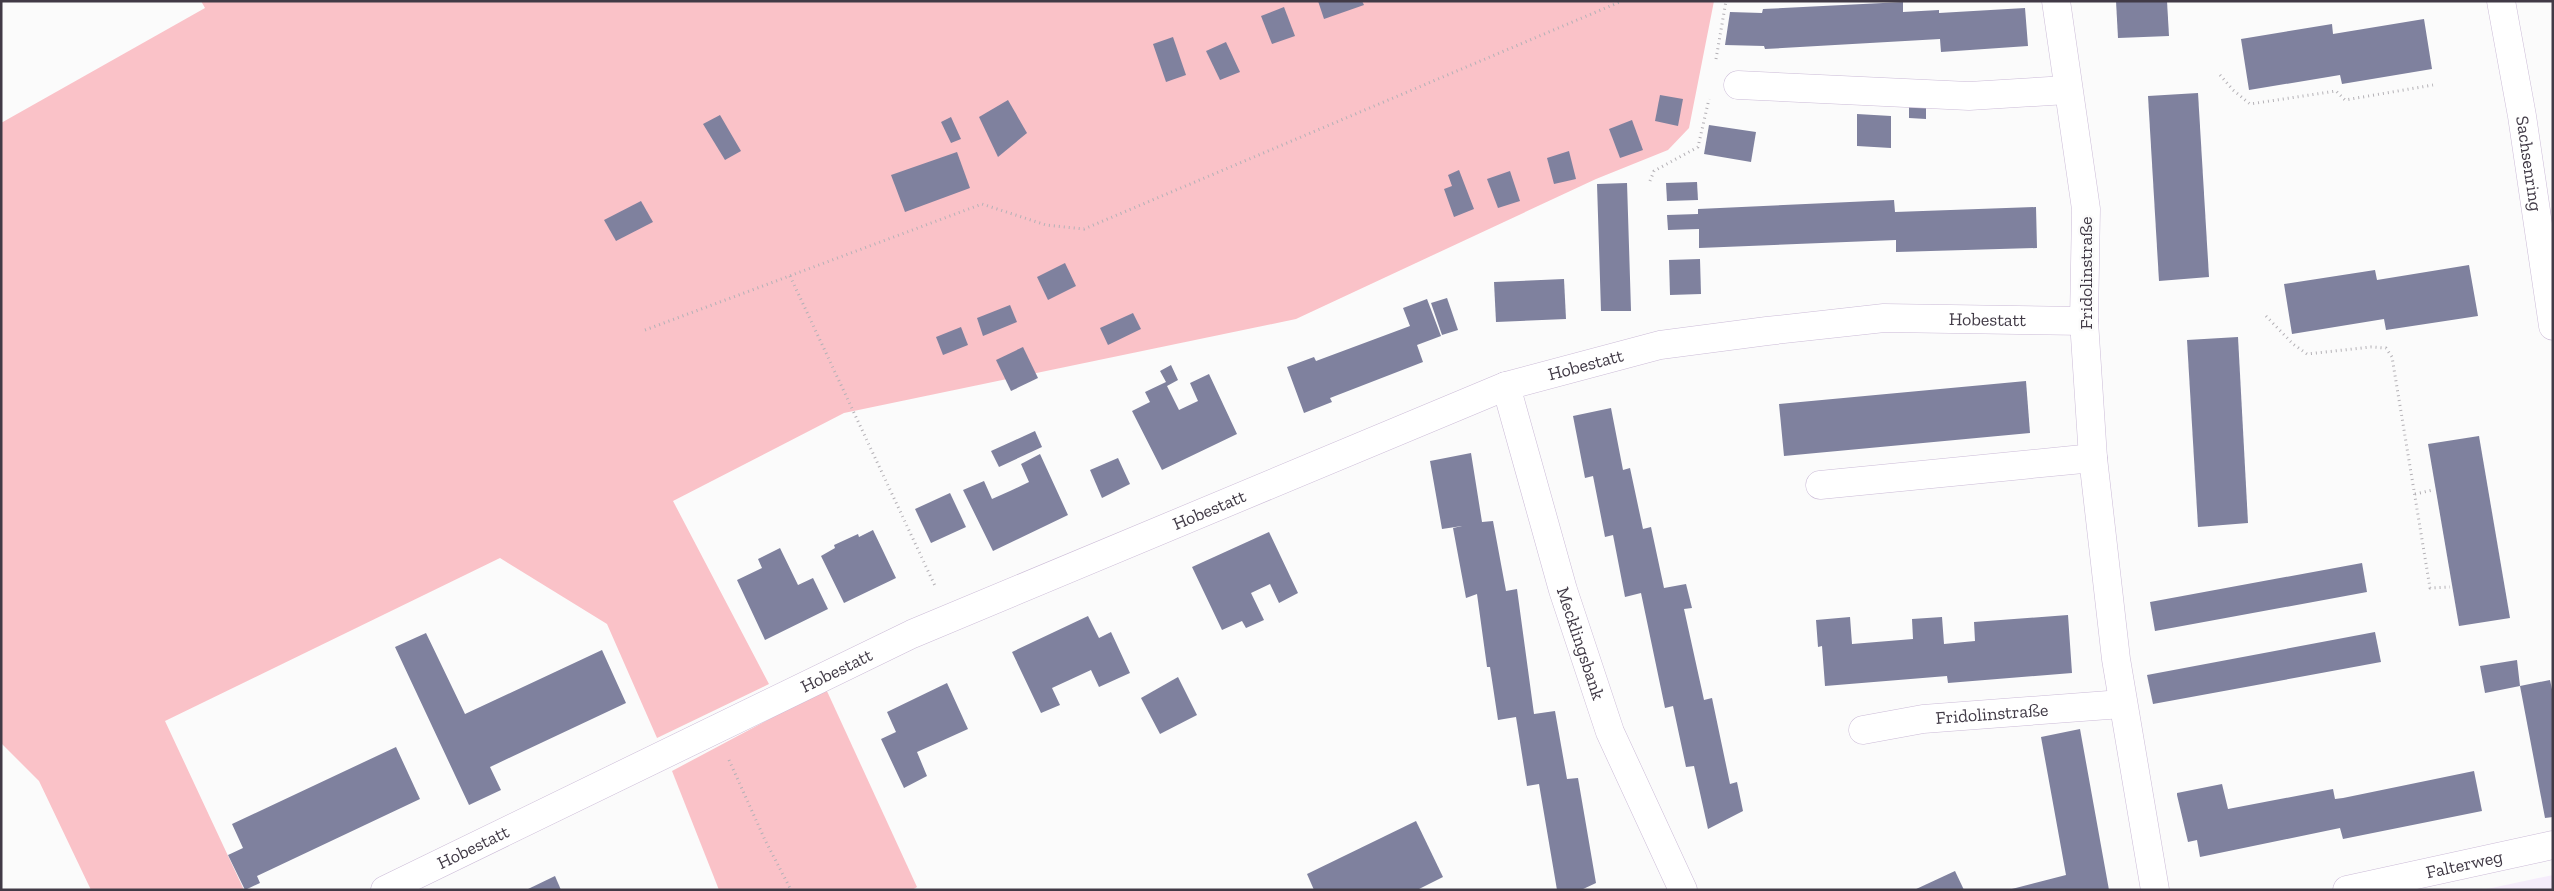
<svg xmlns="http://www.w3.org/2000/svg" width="2554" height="891" font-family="'Zilla Slab',serif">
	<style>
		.built { fill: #f5ecfb }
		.green { fill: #fac2c8 }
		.building { fill: #7f819e }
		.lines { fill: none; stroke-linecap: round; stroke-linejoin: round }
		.minor-casing { stroke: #cbbbd7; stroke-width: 29 }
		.tertiary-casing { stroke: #cbbbd7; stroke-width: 29 }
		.path { stroke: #b4b1b6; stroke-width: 3; stroke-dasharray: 1 4; stroke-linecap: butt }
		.minor { stroke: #fff; stroke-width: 28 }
		.tertiary { stroke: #fff; stroke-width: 28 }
		.labels { text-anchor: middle; stroke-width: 5; stroke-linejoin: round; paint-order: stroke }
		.street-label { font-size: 18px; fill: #413a46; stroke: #fbfbfb }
	</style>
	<rect width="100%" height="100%" fill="#fbfbfb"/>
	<!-- built -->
	<polygon class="built" points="2553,875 2553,890 2482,890"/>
	<!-- green -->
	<g class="green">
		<polygon points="201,1 1714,1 1689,128 1668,150 1596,179 1296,319 844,413 673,501 769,684 657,738 607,624 500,558 165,721 244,890 91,890 39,781 1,743 1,123 205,8"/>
		<polygon points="826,689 917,887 912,890 719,890 672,771"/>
	</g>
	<!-- building -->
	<g class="building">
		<polygon points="1318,1 1362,1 1364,5 1324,19"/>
		<polygon points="2116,1 2167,1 2169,36 2118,38"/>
		<polygon points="1903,2 1903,12 1939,10 1939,13 2025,8 2028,46 1941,52 1940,39 1765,49 1764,46 1725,45 1730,12 1762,13 1763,9"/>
		<polygon points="1284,7 1295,36 1272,44 1261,16"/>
		<polygon points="2424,19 2432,69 2342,84 2340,75 2249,90 2241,39 2332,24 2333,34"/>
		<polygon points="1173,37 1186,75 1166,82 1153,44"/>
		<polygon points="1226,42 1240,72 1220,80 1206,51"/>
		<polygon points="2198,93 2209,277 2159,281 2148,96"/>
		<polygon points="1660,95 1683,99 1678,126 1655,121"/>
		<polygon points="1008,100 1027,133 998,157 979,117"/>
		<polygon points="1909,105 1926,105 1926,119 1909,118"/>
		<polygon points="1857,114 1891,116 1891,148 1857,146"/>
		<polygon points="720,115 741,151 725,160 703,124"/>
		<polygon points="951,117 961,139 951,143 941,122"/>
		<polygon points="1632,120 1643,150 1620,158 1609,129"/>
		<polygon points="1709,125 1756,132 1751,162 1704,154"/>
		<polygon points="1569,151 1576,179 1554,184 1547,158"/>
		<polygon points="957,152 970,188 905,212 891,175"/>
		<polygon points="1459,170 1474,209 1454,217 1444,189 1452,186 1448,175"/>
		<polygon points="1510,171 1520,201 1498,208 1487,179"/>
		<polygon points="1697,182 1698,200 1667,201 1666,183"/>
		<polygon points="1627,183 1631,311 1601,311 1597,184"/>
		<polygon points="1894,200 1895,212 2036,207 2037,248 1896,252 1896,240 1699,248 1699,229 1668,230 1667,215 1698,214 1698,209"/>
		<polygon points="641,201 653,222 616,241 604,220"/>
		<polygon points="1700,259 1701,294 1670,295 1669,260"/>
		<polygon points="1065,263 1076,286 1048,300 1037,277"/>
		<polygon points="2469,265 2478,316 2386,330 2384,319 2292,334 2284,284 2375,270 2377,280"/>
		<polygon points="1564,279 1566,319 1496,322 1494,282"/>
		<polygon points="1447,298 1458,330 1442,335 1431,303"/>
		<polygon points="1427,299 1441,336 1417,345 1423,362 1330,398 1332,402 1304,413 1287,367 1314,357 1316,361 1410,326 1403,308"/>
		<polygon points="1010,305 1017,322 983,336 977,318"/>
		<polygon points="1133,313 1141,329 1108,345 1100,328"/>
		<polygon points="961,327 968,345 943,355 936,337"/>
		<polygon points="2238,337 2248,523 2198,527 2187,340"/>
		<polygon points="1023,347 1038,378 1011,391 996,360"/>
		<polygon points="1171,365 1178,380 1167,386 1179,410 1198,401 1190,383 1209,374 1237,434 1162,470 1132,411 1150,402 1145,392 1166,382 1160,371"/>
		<polygon points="2026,381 2030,433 1784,456 1779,404"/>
		<polygon points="1611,408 1623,470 1630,468 1643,529 1651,527 1664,588 1686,584 1692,608 1684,609 1704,700 1712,698 1730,784 1737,782 1743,811 1708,829 1694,766 1686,767 1673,706 1665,708 1641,593 1625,597 1613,535 1605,537 1593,476 1585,478 1573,416"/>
		<polygon points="1035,431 1042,447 999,467 991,451"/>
		<polygon points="2479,436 2510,618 2459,626 2428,444"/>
		<polygon points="1471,453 1482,522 1493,521 1506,591 1517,589 1534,714 1555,711 1567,779 1578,778 1596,883 1581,890 1557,890 1539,784 1527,786 1516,717 1498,720 1490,667 1487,667 1477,594 1466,598 1453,528 1462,526 1442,529 1430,461"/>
		<polygon points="1040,454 1068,515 993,551 963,490 984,481 992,499 1010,491 1029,482 1021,464"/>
		<polygon points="1118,458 1130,484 1102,498 1090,470"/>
		<polygon points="950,493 966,527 931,543 915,509"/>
		<polygon points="873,530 896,578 844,603 821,556 835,548 834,545 858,534 859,537"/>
		<polygon points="1269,532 1298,593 1279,603 1270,584 1251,593 1264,620 1246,628 1242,621 1222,630 1192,567"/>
		<polygon points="780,548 798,585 813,578 828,609 765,640 737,580 762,568 758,559"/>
		<polygon points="2362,563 2367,592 2155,631 2150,602"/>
		<polygon points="2068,615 2072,673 1948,683 1947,676 1825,686 1822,646 1818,647 1816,620 1850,617 1852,644 1913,639 1912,619 1942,617 1944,644 1975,641 1974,622"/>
		<polygon points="1088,616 1099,638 1111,632 1130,673 1099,687 1091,670 1052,688 1060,705 1041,713 1012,652"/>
		<polygon points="2375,632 2381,662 2153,704 2147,675"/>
		<polygon points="426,633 465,714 602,650 626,703 490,767 501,790 469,805 395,647"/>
		<polygon points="2517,660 2520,686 2550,680 2553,694 2553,817 2545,818 2520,686 2485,693 2480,666"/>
		<polygon points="1178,677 1197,715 1160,734 1141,698"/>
		<polygon points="947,683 968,729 917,752 927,776 904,788 881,739 896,732 887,712"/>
		<polygon points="2080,729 2109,890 2008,890 2066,875 2041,737"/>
		<polygon points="396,747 420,799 257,876 260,883 245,890 228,855 243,848 232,824"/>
		<polygon points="2474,771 2482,811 2343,839 2340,828 2200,857 2197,840 2188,842 2177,795 2177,793 2222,784 2228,809 2333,789 2335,799 2343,798"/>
		<polygon points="1416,821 1443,877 1417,890 1314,890 1307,874"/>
		<polygon points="1955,871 1964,890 1914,890"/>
		<polygon points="555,876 561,890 526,890"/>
	</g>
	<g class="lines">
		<!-- minor casing -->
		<g class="minor-casing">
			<g id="minor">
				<polyline points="2056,1 2086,209 2084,321 2093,458 2116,659 2155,890"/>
				<polyline points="1738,85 1969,96 2067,90"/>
				<path id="s1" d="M1506 386 1563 590 1610 732 1683 890"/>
				<polyline points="1820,485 2093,458"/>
				<path id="s2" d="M1863 730 1923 719 2122 704"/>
				<path id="s3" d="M385 890 912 634 1506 386 1660 345 1767 331 1884 318 2084 321"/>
				<path id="s4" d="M2347 890 2553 845"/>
			</g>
		</g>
		<!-- tertiary casing -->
		<g class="tertiary-casing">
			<g id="tertiary">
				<path id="s5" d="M2501 1 2522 116 2553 326"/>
			</g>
		</g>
		<!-- path -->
		<g class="path">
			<polyline points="1716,59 1726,1"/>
			<polyline points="2220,75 2233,90 2250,104 2336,91 2345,100 2433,85"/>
			<polyline points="1650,181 1654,171 1698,147 1709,99"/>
			<polyline points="790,276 936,588"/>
			<polyline points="2266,316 2293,344 2307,354 2371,347 2386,348 2392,357 2430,588 2450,587"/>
			<polyline points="645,330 982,204 1046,225 1084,229 1622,1"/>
			<polyline points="2415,494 2433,490"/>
			<polyline points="729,760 765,840 791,890"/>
		</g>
		<!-- minor -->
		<use href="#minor" class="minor"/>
		<!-- tertiary -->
		<use href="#tertiary" class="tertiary"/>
	</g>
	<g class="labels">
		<!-- street labels -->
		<g class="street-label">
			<text dy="6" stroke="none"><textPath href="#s5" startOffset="165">Sachsenring</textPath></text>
			<text transform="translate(2086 273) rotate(-90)" y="6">Fridolinstraße</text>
			<text dy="6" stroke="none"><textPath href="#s3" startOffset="1718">Hobestatt</textPath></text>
			<text dy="6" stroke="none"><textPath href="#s3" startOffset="1312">Hobestatt</textPath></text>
			<text dy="6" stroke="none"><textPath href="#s3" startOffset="908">Hobestatt</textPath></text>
			<text dy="6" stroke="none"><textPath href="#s1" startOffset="268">Mecklingsbank</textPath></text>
			<text dy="6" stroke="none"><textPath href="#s3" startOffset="502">Hobestatt</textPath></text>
			<text dy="6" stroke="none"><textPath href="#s2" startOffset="130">Fridolinstraße</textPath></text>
			<text dy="6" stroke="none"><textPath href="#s3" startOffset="98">Hobestatt</textPath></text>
			<text dy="6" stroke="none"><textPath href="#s4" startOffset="120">Falterweg</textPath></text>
		</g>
	</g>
	<!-- border -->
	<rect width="2554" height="891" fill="none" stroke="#413a46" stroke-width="5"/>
</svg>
